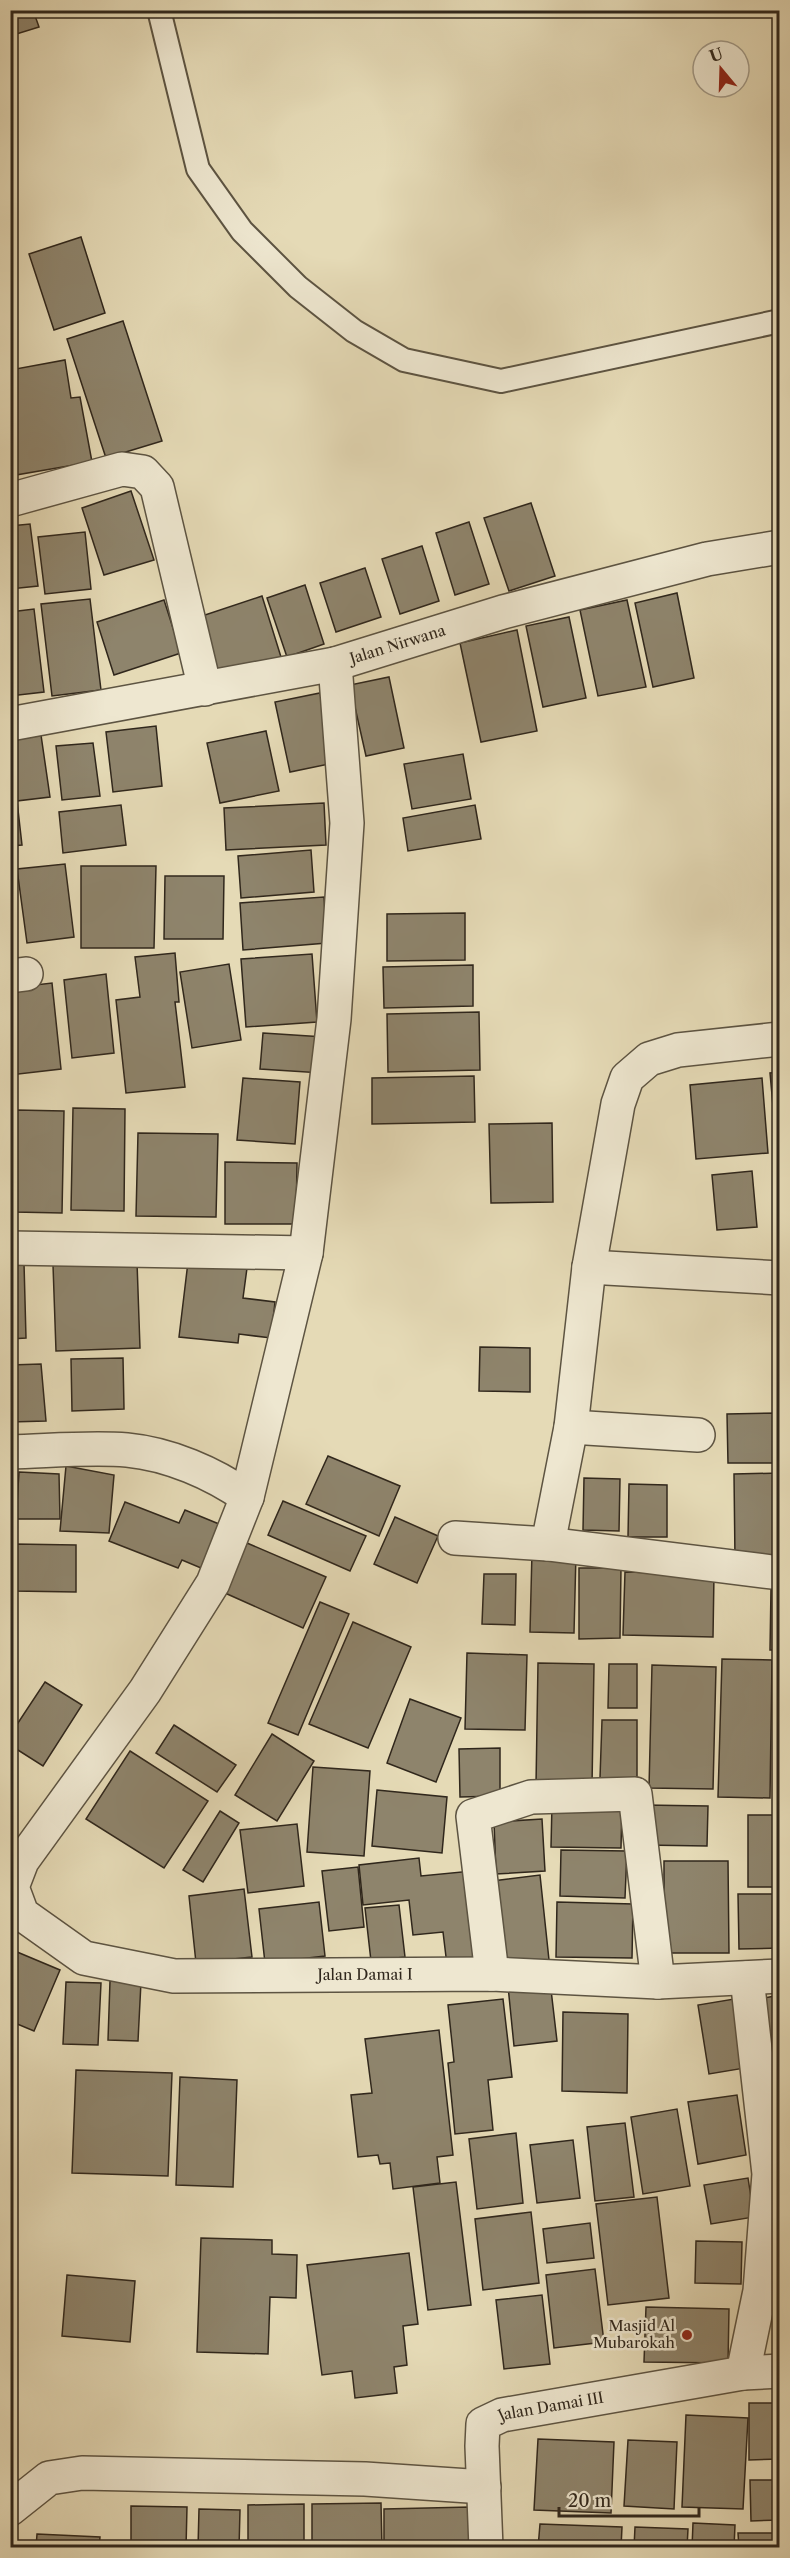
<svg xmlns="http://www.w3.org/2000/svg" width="790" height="2558" font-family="'Libre Caslon Text',serif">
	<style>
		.building { fill: #8e846c; stroke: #30271c; stroke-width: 1.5 }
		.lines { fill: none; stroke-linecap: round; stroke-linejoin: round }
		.lane-casing { stroke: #5d5442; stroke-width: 26 }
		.street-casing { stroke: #5d5442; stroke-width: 36 }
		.lane { stroke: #eee7d0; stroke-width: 22 }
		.street { stroke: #eee7d0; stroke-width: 33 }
		.poi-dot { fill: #8f2418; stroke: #eee7d0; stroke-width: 2 }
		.labels { text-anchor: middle; stroke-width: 5; stroke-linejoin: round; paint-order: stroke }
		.street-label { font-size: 15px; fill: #30271c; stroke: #eee7d0 }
		.poi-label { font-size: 15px; fill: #30271c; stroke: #eee7d0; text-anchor: end }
	</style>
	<rect width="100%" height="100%" fill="#e5dab6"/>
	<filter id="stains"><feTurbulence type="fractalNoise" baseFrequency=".00333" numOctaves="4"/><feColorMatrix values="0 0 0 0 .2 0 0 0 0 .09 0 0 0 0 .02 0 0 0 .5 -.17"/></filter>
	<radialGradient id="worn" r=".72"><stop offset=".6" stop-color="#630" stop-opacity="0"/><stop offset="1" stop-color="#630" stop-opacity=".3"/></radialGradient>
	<!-- building -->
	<g class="building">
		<polygon points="10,10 33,10 39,27 10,36"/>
		<polygon points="81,237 105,313 54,330 29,254"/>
		<polygon points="123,321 162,441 106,458 67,339"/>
		<polygon points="65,360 71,398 80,397 92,462 10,476 10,409 13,409 10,370"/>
		<polygon points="131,491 154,560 104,575 82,508"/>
		<polygon points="531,503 555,576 509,591 484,518"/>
		<polygon points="469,522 489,584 455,595 436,533"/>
		<polygon points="30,524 38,586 10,589 10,526"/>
		<polygon points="85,532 91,589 45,594 38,537"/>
		<polygon points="422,546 439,601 400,614 382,559"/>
		<polygon points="365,568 381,617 336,632 320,583"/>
		<polygon points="305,585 324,644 287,657 267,598"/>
		<polygon points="677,593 694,678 653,687 635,603"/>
		<polygon points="262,596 281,657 216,678 196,618"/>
		<polygon points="90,599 101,690 52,696 41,604"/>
		<polygon points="164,600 181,653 114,675 97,622"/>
		<polygon points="627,600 646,687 598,696 580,610"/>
		<polygon points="34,609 44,692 10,696 10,612"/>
		<polygon points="569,617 586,698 543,707 526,626"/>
		<polygon points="517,630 537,731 481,742 460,643"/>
		<polygon points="389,677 404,748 366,756 350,685"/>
		<polygon points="320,693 334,763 290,772 275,702"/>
		<polygon points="156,726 162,786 113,792 106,732"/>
		<polygon points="266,731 279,791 220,803 207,743"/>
		<polygon points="41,735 50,797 17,801 22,845 10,846 10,740"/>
		<polygon points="93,743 100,796 62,800 56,746"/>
		<polygon points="463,754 471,799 412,809 404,764"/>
		<polygon points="324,803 326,845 226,850 224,808"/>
		<polygon points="121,805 126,845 63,853 59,812"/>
		<polygon points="475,805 481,839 408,851 403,818"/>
		<polygon points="311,850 314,892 241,898 238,856"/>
		<polygon points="65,864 74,937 27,943 17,869"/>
		<polygon points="81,866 156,866 154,948 81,948"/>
		<polygon points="165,876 224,876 223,939 164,939"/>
		<polygon points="324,897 327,943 243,950 240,903"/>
		<polygon points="465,913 465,960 387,961 387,914"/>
		<polygon points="175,953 179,1002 175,1002 185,1087 126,1093 116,1000 140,997 135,957"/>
		<polygon points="312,954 317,1022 246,1027 241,959"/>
		<polygon points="229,964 241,1040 192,1048 180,972"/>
		<polygon points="473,965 473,1006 384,1008 383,967"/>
		<polygon points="106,974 114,1053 72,1058 64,980"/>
		<polygon points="52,983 61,1069 10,1075 10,988"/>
		<polygon points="479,1012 480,1070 388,1072 387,1014"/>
		<polygon points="263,1033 324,1037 322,1073 260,1069"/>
		<polygon points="780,1072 780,1117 774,1117 770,1073"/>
		<polygon points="474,1076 475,1122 372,1124 372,1078"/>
		<polygon points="243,1078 300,1082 295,1144 237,1140"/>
		<polygon points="762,1078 768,1153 696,1159 690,1085"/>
		<polygon points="73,1108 125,1109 124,1211 71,1210"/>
		<polygon points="16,1110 64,1111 62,1213 14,1212"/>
		<polygon points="552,1123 553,1202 491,1203 489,1124"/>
		<polygon points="138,1133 218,1134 216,1217 136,1216"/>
		<polygon points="225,1162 297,1163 296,1224 225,1224"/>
		<polygon points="752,1171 757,1227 717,1230 712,1175"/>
		<polygon points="137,1262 140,1348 56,1351 53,1265"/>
		<polygon points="188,1262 247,1268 243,1298 275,1302 271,1338 239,1334 238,1343 179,1337"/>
		<polygon points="24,1263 26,1338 10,1339 10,1264"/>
		<polygon points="480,1347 530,1348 530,1392 479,1391"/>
		<polygon points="123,1358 124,1409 72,1411 71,1359"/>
		<polygon points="41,1364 46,1421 10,1422 10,1365"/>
		<polygon points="780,1413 780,1463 728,1463 727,1414"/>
		<polygon points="328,1456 400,1486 379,1536 306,1504"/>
		<polygon points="66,1466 114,1475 109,1533 60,1531"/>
		<polygon points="19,1472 59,1474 60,1519 16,1519"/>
		<polygon points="780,1473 780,1558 735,1559 734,1474"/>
		<polygon points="584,1478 620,1479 619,1531 583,1530"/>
		<polygon points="629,1484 667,1485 667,1537 628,1537"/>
		<polygon points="283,1501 366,1536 350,1571 268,1535"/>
		<polygon points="125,1502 179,1523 185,1510 219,1524 201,1568 182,1560 178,1568 109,1541"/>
		<polygon points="395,1517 438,1536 417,1583 374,1564"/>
		<polygon points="247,1543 326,1577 303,1628 225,1593"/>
		<polygon points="14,1544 76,1545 76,1592 13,1591"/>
		<polygon points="532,1552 576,1553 574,1633 530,1632"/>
		<polygon points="579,1568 621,1568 620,1638 579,1639"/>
		<polygon points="625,1572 714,1574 713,1637 623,1635"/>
		<polygon points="484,1574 516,1574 515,1625 482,1624"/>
		<polygon points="771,1589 780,1590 780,1650 770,1650"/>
		<polygon points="320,1602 349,1614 298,1735 268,1723"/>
		<polygon points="353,1622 411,1647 368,1748 309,1724"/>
		<polygon points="467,1653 527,1655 525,1730 465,1729"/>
		<polygon points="776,1658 780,1658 780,1706 775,1706"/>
		<polygon points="722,1659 772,1660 770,1798 718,1797"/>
		<polygon points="538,1663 594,1664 592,1786 536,1785"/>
		<polygon points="609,1664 637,1664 637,1708 608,1708"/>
		<polygon points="652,1665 716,1667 713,1789 649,1788"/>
		<polygon points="45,1682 82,1705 43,1766 10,1745 10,1735"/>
		<polygon points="410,1699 461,1718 436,1782 387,1763"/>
		<polygon points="602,1720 637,1720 637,1778 600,1778"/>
		<polygon points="174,1725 236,1765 217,1792 156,1753"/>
		<polygon points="272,1734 314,1761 277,1821 235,1795"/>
		<polygon points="500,1748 500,1796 460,1797 459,1749"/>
		<polygon points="130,1751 208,1801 164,1868 86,1819"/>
		<polygon points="313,1767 370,1771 364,1856 307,1852"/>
		<polygon points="377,1790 447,1797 442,1853 372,1846"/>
		<polygon points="552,1804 622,1805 621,1848 551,1847"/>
		<polygon points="644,1805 708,1806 707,1846 643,1845"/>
		<polygon points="220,1811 239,1823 203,1882 183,1870"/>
		<rect x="748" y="1815" width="32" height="72"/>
		<polygon points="542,1819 545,1871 496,1874 494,1822"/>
		<polygon points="297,1824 304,1886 248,1893 240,1830"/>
		<polygon points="561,1850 627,1851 625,1898 560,1896"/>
		<polygon points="419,1858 421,1876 472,1871 484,1960 447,1965 443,1932 413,1935 409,1900 363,1905 359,1865"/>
		<polygon points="664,1861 728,1861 729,1953 664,1953"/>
		<polygon points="358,1867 364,1927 329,1931 322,1871"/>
		<polygon points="540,1875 549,1960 494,1966 485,1882"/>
		<polygon points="244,1889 252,1957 196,1963 189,1896"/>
		<polygon points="738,1894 780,1894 780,1948 739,1949"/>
		<polygon points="319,1902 325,1956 265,1963 259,1909"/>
		<polygon points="557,1902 633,1904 632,1958 556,1957"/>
		<polygon points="399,1905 405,1957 371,1961 365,1908"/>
		<polygon points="10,1949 60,1970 34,2031 10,2021"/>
		<polygon points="110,1981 141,1982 138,2041 108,2040"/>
		<polygon points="550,1981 557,2041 514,2046 508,1986"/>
		<polygon points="66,1982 101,1983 98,2045 63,2044"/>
		<polygon points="780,1995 780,2058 774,2059 764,1998"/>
		<polygon points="503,1999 512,2077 488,2080 493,2130 455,2134 448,2063 454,2062 448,2005"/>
		<polygon points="734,1999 745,2068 709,2074 698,2005"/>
		<polygon points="563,2012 628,2014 627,2093 562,2091"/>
		<polygon points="439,2030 453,2155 437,2157 440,2183 393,2189 390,2163 380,2164 378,2155 358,2157 351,2095 372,2093 365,2039"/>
		<polygon points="76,2070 172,2073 168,2176 72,2173"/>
		<polygon points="180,2077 237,2080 233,2187 176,2185"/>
		<polygon points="780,2085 780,2124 773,2086"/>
		<polygon points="737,2095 746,2155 698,2164 688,2102"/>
		<polygon points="677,2109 690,2186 643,2194 631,2117"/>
		<polygon points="625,2123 634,2197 595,2201 587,2127"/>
		<polygon points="516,2133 523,2203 477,2209 469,2139"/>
		<polygon points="573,2140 580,2198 537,2203 530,2145"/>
		<polygon points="748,2178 754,2217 711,2224 704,2185"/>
		<polygon points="456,2182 471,2305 428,2310 413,2187"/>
		<polygon points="657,2197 669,2298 608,2305 596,2204"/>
		<polygon points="531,2212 539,2283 483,2290 475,2219"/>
		<polygon points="590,2223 594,2258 547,2263 543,2229"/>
		<polygon points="201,2238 272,2240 272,2254 297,2255 296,2298 270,2297 268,2354 197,2352"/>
		<polygon points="696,2241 742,2242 741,2284 695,2283"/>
		<polygon points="409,2253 418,2324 403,2326 407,2365 394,2367 397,2393 355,2398 352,2371 322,2375 307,2265"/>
		<polygon points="10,2266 12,2266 13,2309 10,2309"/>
		<polygon points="595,2269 604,2342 554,2348 546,2275"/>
		<polygon points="67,2275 135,2281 130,2342 62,2336"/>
		<polygon points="542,2295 550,2364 504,2369 496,2300"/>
		<polygon points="646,2307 729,2309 728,2363 644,2362"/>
		<polygon points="749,2403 780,2403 780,2459 749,2460"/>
		<polygon points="686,2415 748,2418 743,2509 682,2507"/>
		<polygon points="538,2439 614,2442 611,2513 534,2510"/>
		<polygon points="628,2440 677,2442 674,2509 624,2506"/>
		<polygon points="750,2480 780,2480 780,2520 751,2521"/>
		<polygon points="381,2503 382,2548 312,2548 312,2504"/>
		<polygon points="304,2504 304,2548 248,2548 248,2505"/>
		<polygon points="131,2506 187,2507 186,2548 131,2548"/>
		<polygon points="470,2507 471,2548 384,2548 384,2509"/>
		<polygon points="199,2509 240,2510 239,2548 198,2548"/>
		<polygon points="693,2523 735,2525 734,2548 692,2548"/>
		<polygon points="540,2524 622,2527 621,2548 538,2548"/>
		<polygon points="635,2527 688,2529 687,2548 634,2548"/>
		<polygon points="738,2533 780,2533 780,2548 739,2548"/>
		<polygon points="37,2534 100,2537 99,2548 36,2548"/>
	</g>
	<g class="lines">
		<!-- lane casing -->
		<g class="lane-casing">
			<polyline id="lane" points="159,10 198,169 242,231 298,287 354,331 404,360 501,381 780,321"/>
		</g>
		<!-- street casing -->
		<g class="street-casing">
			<g id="street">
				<polyline points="10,500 122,469 143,472 157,487 205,689"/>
				<path id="s1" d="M335 664 347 823 334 1019 306 1253 247 1497 213 1583 145 1691 22 1861 12 1887 22 1914 84 1958 174 1976 492 1974 658 1982 780 1976"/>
				<path id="s2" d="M10 724 335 664 503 612 707 559 780 547"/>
				<polyline points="10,976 26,974"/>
				<polyline points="10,1248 306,1253"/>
				<polyline points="589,1267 780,1278"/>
				<polyline points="571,1427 698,1435"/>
				<path d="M10 1452C49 1451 89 1447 127 1450 169 1454 213 1473 247 1497"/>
				<polyline points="455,1538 548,1544 780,1573"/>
				<polyline points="548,1544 571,1427 589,1267 618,1104 627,1078 649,1059 678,1050 780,1039"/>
				<polyline points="492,1974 473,1816 531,1797 635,1794 658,1982"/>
				<polyline points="743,2373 760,2291 769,2174 747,1978"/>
				<polyline points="10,2509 49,2478 82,2473 365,2479 484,2487"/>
				<path id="s3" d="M486 2548 482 2446 483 2424 502 2415 743 2373 780 2371"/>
			</g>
		</g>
		<!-- lane -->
		<use href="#lane" class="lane"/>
		<!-- street -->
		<use href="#street" class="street"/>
	</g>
	<!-- markers -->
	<circle class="poi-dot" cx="687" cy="2335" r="6"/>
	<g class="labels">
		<!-- street labels -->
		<g class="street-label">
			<text dy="5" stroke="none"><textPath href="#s2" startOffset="396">Jalan Nirwana</textPath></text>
			<text dy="5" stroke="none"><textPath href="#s1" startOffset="1688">Jalan Damai I</textPath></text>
			<text dy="5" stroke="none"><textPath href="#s3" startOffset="195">Jalan Damai III</textPath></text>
		</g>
		<!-- poi labels -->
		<g class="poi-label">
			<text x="675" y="2331">Masjid Al<tspan x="675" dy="17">Mubarokah</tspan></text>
		</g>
	</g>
	<!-- margin -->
	<rect width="790" height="2558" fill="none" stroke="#e5dab6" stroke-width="36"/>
	<rect x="12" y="12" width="766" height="2534" fill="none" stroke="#30271c" stroke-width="3"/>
	<rect x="18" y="18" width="754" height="2522" fill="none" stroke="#30271c" stroke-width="1.5"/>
	<!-- north arrow -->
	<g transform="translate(721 69) rotate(341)"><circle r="28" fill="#eee7d0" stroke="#a29a88" stroke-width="1.5"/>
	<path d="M0-4.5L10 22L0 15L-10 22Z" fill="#8f2418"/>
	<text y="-9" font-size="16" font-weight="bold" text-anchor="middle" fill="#30271c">U</text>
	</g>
	<!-- scale -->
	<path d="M559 2507v9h140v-9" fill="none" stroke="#30271c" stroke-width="3"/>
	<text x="568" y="2507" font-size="18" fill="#30271c" stroke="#eee7d0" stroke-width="4.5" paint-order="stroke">20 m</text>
	<rect width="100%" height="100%" filter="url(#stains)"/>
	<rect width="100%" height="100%" fill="url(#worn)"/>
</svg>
